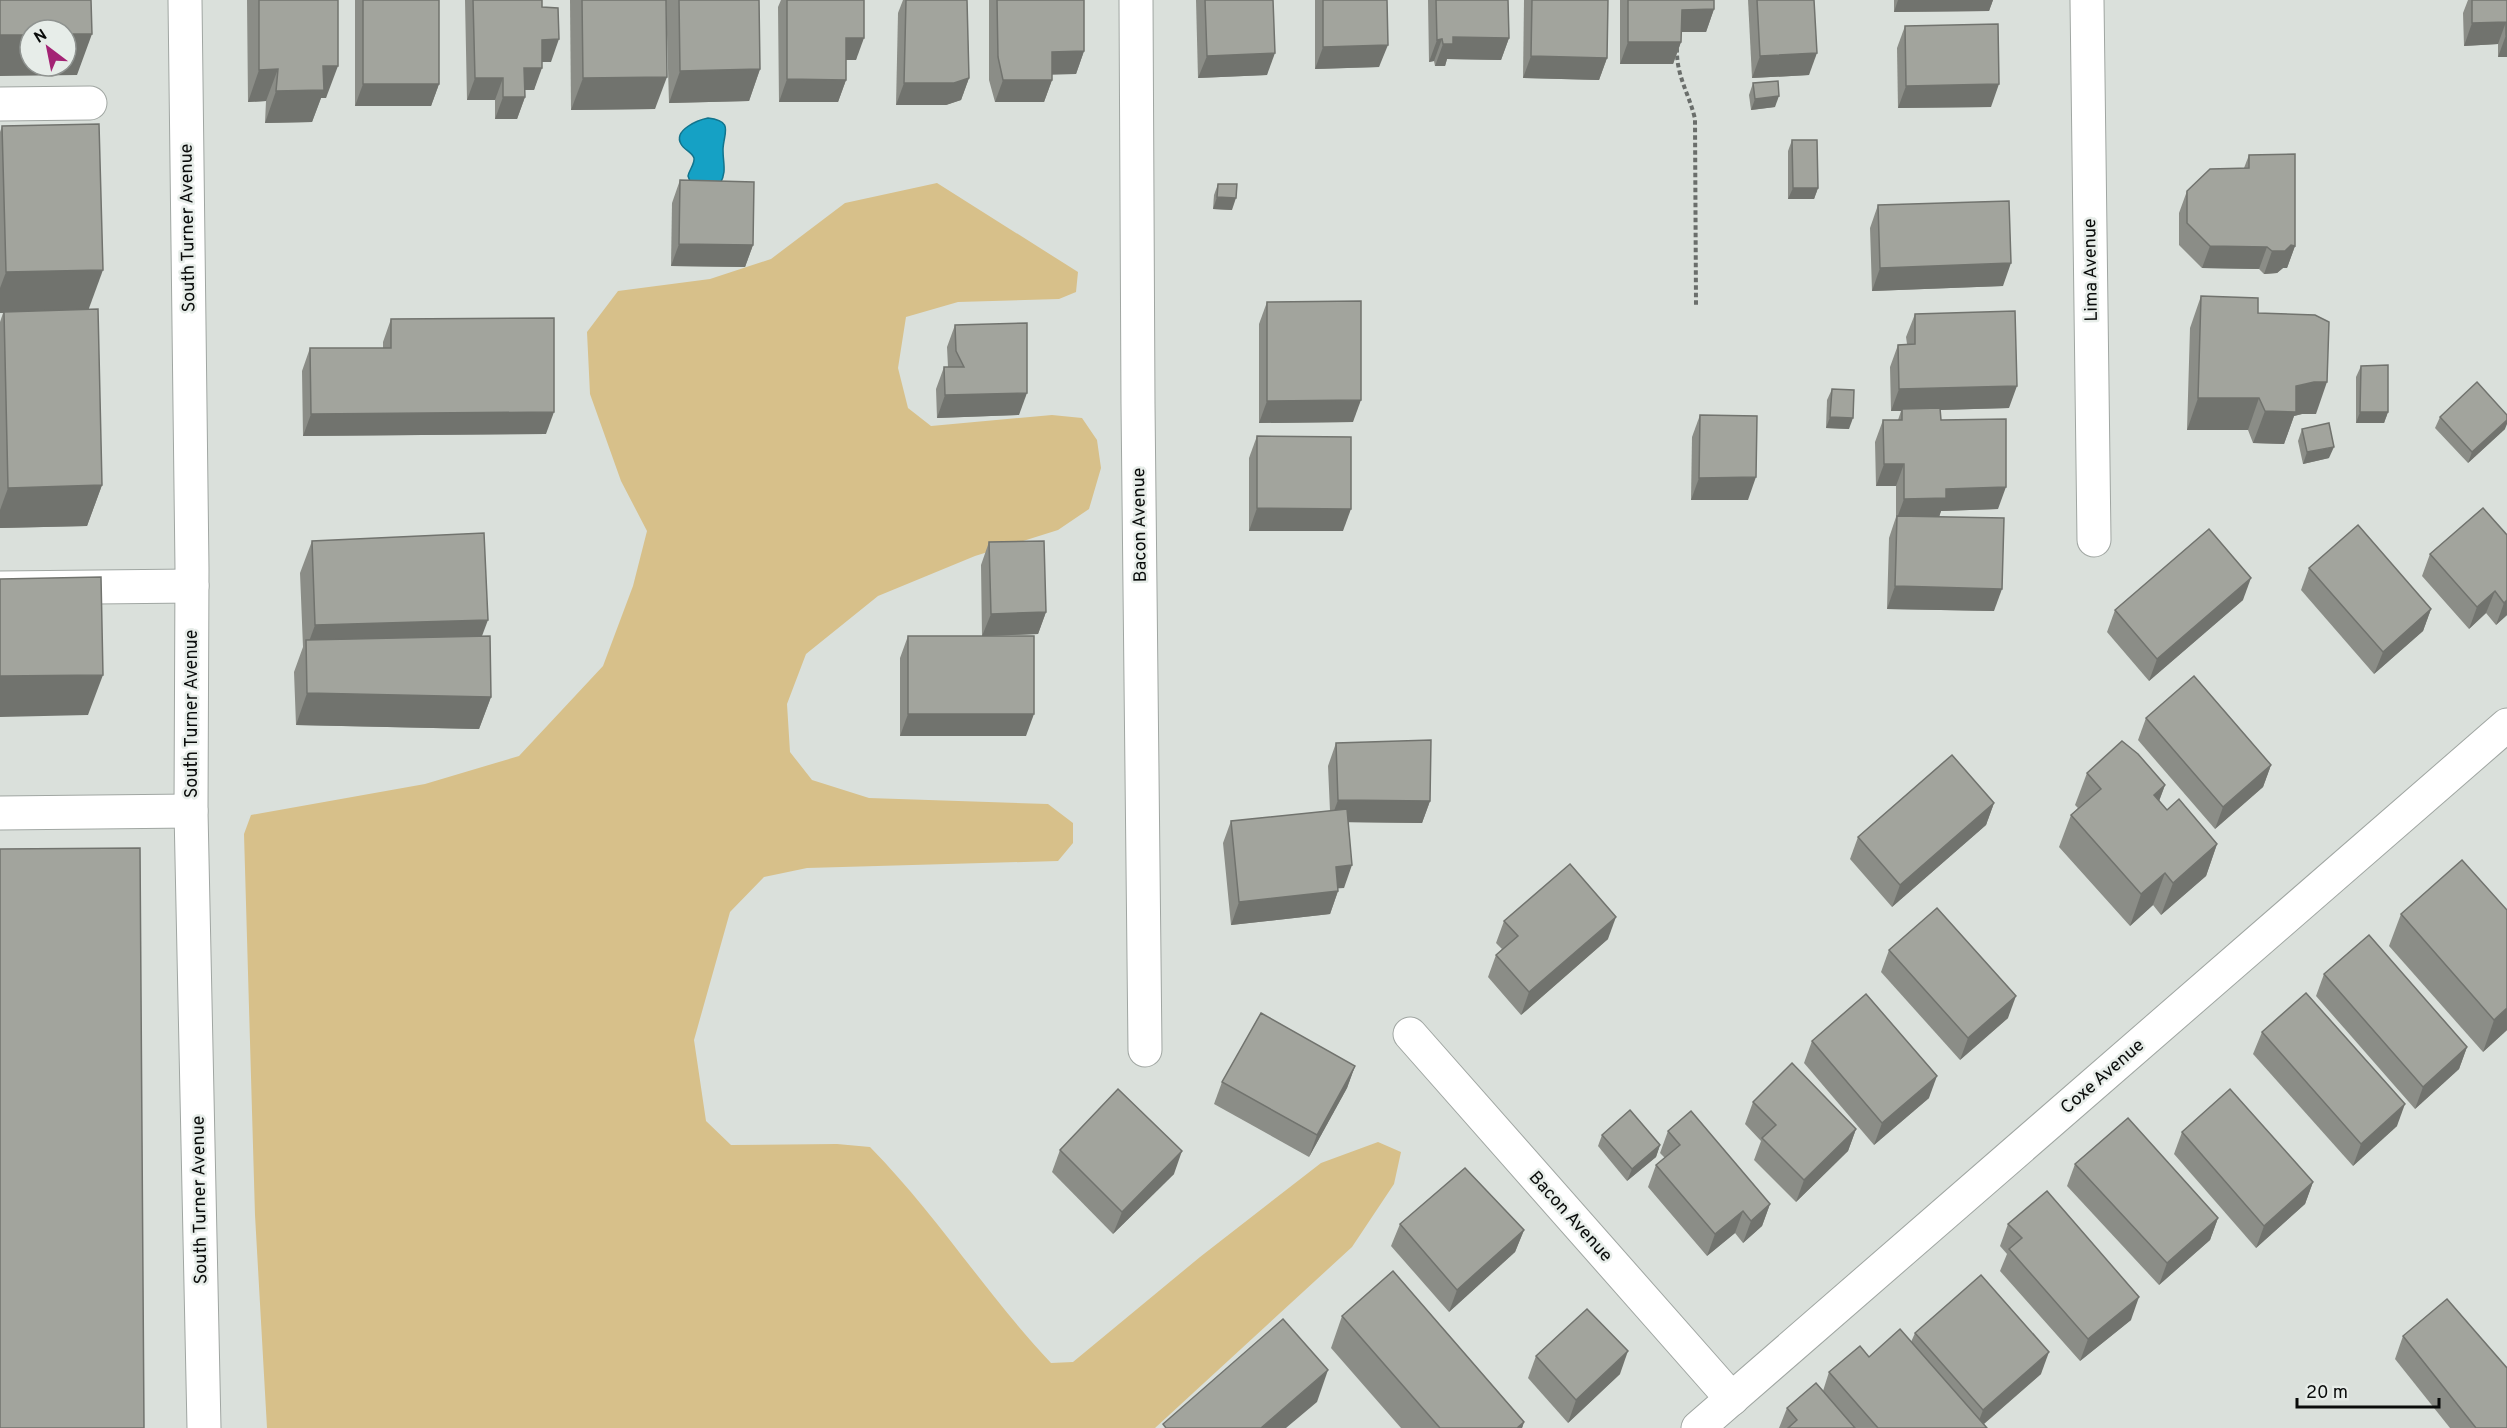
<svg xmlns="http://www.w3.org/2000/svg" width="2507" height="1428" font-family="Overpass,sans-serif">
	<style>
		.green { fill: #d7c08a }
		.water { fill: #15a1c5; stroke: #12748d; stroke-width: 1.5 }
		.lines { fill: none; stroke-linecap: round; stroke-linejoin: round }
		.street-casing { stroke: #a0a6a2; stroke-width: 35 }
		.path { stroke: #6a6e6b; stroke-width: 4; stroke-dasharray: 4.5 3; stroke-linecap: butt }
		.street { stroke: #fff; stroke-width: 33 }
		.wall { fill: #8b8d87 }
		.shaded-wall { fill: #71736e }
		.building { fill: #a2a49d; stroke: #71736e; stroke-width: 1.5 }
		.labels { text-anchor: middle; stroke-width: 5; stroke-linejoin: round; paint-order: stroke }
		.street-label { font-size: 18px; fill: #0a0c0b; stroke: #e7ede9 }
	</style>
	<rect width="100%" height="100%" fill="#dae0db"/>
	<!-- green -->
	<path class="green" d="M937 183 1078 272 1076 292 1059 299 958 302 906 317 898 368 908 408 931 426 1052 415 1082 418 1097 440 1101 468 1089 509 1058 530 975 556 878 596 806 654 787 704 790 752 812 780 869 798 1048 804 1073 823V843L1058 861 807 868 764 877 730 912 694 1040 706 1121 731 1145 837 1144 870 1147C936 1214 986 1294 1051 1363L1073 1362 1200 1257 1321 1163 1378 1142 1401 1152 1394 1184 1352 1247 1155 1428H267L255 1215 244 834 251 815 425 784 519 756 603 666 633 586 647 531 621 481 590 394 587 332 618 291 710 279 771 259 845 203Z"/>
	<!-- water -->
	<path class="water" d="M708 118C735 121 723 134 723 150 723 164 727 171 720 184H691L688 176C689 170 695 164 694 158 692 152 684 150 681 144 673 130 698 120 708 118Z"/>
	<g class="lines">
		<!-- street casing -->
		<g class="street-casing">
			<g id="street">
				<polyline points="185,0 192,569 191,811 204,1428"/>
				<polyline points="1136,0 1138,404 1145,1050"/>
				<polyline points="2087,0 2094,540"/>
				<polyline points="0,104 90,103"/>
				<polyline points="0,588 192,586"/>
				<polyline points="0,813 191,811"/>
				<polyline points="1410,1034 1732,1399"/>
				<polyline points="1698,1428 2507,725"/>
			</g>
		</g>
		<!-- path -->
		<path class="path" d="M1677 48C1676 76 1689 93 1695 119L1696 305"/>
		<!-- street -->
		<use href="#street" class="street"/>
	</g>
	<!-- wall -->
	<g class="wall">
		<polygon points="247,0 338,0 326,98 321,98 312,122 265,123 266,101 248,102"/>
		<polygon points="355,0 439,0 439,84 431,106 355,106"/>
		<polygon points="465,0 542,0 542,7 551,62 542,62 534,90 525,90 525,97 517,119 495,119 495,100 467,100"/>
		<polygon points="570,0 666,0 655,109 571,110"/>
		<polygon points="666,0 759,0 760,69 749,101 669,103"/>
		<polygon points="781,0 864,0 856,60 846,60 846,80 838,102 779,102 778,7"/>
		<polygon points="903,0 967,0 969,78 961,100 946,105 896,105 898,13"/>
		<polygon points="989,0 1084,0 1084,51 1076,74 1052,74 1052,80 1044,102 995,102 989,80"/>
		<polygon points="1196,0 1273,0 1267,75 1198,78"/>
		<polygon points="1315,0 1387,0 1379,67 1315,69"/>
		<polygon points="1428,0 1508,0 1509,38 1501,60 1447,59 1445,66 1435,66 1434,61 1429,62"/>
		<polygon points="1524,0 1608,0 1607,58 1599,80 1523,78"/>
		<polygon points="1620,0 1714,0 1714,9 1706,32 1681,32 1681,42 1673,64 1620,64"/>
		<polygon points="1748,0 1814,0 1809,75 1752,78"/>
		<polygon points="1894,0 1993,0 1989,11 1894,12"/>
		<polygon points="2468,0 2507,0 2507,57 2498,57 2498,44 2464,46 2463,13"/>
		<polygon points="1905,26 1991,107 1898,108 1897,48"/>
		<polygon points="1753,83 1775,107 1751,110 1749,95"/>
		<polygon points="2,126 89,309 102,485 87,526 0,528 0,322 3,313 0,313 0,132"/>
		<polygon points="1792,140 1818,188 1814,199 1788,199 1788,151"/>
		<polygon points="2249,155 2295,246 2287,268 2283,268 2277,273 2264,274 2259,269 2202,268 2179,245 2179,213 2187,191 2244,168"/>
		<polygon points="680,180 753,245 745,267 671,266 672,203"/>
		<polygon points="1218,184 1232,210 1213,209 1214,195"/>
		<polygon points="1878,205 2003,286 1872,291 1870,228"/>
		<polygon points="2201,296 2258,313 2316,414 2302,414 2294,416 2284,444 2253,443 2248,430 2187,430 2190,328"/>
		<polygon points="1267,302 1353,422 1259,423 1259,324"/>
		<polygon points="1915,314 2009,408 1940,410 1941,420 1998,509 1941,511 1939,517 1994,611 1887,609 1889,538 1896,517 1896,486 1876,486 1875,442 1883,420 1898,420 1901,411 1891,411 1890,367 1898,345 1907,344 1906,337"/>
		<polygon points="391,319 546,434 303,436 302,371 310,348 383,348 383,342"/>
		<polygon points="955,325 1019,415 937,418 936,389 944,367 948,367 947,347"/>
		<polygon points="2361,366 2388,412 2384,423 2356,423 2356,377"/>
		<polygon points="1832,389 1849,429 1826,428 1827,400"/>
		<polygon points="1700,415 1748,500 1691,500 1692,437"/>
		<polygon points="2440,417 2505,429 2468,463 2435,428"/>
		<polygon points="2302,429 2329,458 2303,464 2298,441"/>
		<polygon points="1257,436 1343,531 1249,531 1249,458"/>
		<polygon points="2483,508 2507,615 2496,625 2486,613 2469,629 2422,576 2430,554"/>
		<polygon points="312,541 482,636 491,697 479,729 296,725 294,672 303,647 300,573"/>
		<polygon points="989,542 1046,612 1038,634 989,636 1026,736 900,736 900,658 908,636 982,636 981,565"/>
		<polygon points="2309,568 2431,609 2423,631 2374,674 2301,590"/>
		<polygon points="2243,600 2149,681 2107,632 2115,610"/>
		<polygon points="2146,718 2271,765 2263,787 2215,829 2138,740"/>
		<polygon points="1336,743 1430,801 1422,823 1348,822 1344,888 1338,888 1338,891 1330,914 1231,925 1223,843 1231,821 1330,811 1328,766"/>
		<polygon points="2087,773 2165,785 2159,801 2167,810 2217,844 2206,876 2161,915 2153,905 2130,926 2059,847 2071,815 2078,808 2075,805"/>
		<polygon points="1994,803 1986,825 1892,907 1850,859 1858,837"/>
		<polygon points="2401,914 2507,1030 2483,1052 2389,946"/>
		<polygon points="1504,921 1608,939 1521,1015 1488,977 1496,955 1502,949 1496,943"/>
		<polygon points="1889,950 2008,1018 1960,1060 1881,972"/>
		<polygon points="2324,974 2467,1047 2459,1069 2415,1109 2316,996"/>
		<polygon points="2262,1032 2397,1126 2353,1166 2253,1054"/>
		<polygon points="1812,1041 1929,1098 1874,1145 1804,1063"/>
		<polygon points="1355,1066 1347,1088 1309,1157 1214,1104 1222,1082"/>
		<polygon points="1753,1102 1856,1129 1848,1151 1796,1202 1754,1160 1761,1141 1745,1124"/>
		<polygon points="1668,1131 1770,1204 1762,1226 1743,1243 1735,1233 1707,1256 1648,1187 1656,1165 1665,1158 1660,1153"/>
		<polygon points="2182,1132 2313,1182 2305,1204 2256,1248 2174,1154"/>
		<polygon points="1602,1135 1660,1145 1656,1157 1627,1181 1598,1146"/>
		<polygon points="1060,1150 1174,1174 1113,1234 1052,1172"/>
		<polygon points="2075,1164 2218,1218 2210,1240 2159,1285 2067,1186"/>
		<polygon points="1400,1224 1524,1230 1515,1252 1449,1312 1391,1246"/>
		<polygon points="2008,1224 2131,1320 2080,1361 2000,1271 2007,1254 2000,1246"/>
		<polygon points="1342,1316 1524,1422 1522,1428 1401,1428 1331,1348"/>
		<polygon points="1915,1333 2041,1374 1984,1424 1987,1428 1779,1428 1787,1408 1823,1391 1829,1372 1869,1357 1911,1342"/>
		<polygon points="2403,1336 2507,1428 2450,1428 2395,1359"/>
		<polygon points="1536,1356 1620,1374 1568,1423 1528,1378"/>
	</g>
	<!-- shaded-wall -->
	<g class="shaded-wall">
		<polygon points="1898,0 1993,0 1989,11 1894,12"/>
		<polygon points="1714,9 1706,32 1674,32 1682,10"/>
		<polygon points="2506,22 2498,44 2464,46 2472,23"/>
		<polygon points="66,34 92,34 77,75 0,76 0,35 30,35 30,66 66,66"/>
		<polygon points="2506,35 2507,35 2507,57 2498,57"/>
		<polygon points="1453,37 1509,38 1501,60 1447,59 1445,66 1435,66 1443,44"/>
		<polygon points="846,38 864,38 856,60 838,60"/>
		<polygon points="559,39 551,62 534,62 542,40"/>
		<polygon points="1442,39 1434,61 1429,62 1437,40"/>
		<polygon points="1628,42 1681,42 1673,64 1620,64"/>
		<polygon points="1388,45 1379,67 1315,69 1323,47"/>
		<polygon points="1084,51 1076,74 1043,75 1052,52"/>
		<polygon points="1275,53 1267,75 1198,78 1207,56"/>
		<polygon points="1817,53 1809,75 1752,78 1760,56"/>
		<polygon points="1531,56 1607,58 1599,80 1523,78"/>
		<polygon points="323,66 338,66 326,98 321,98 312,122 265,123 276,91"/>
		<polygon points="524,68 542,68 534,90 516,90"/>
		<polygon points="278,69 266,101 248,102 259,70"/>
		<polygon points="760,69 749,101 669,103 680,71"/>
		<polygon points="667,77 655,109 571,110 583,78"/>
		<polygon points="475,78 503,78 495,100 467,100"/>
		<polygon points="969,78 961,100 946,105 896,105 904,83"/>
		<polygon points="787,79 846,80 838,102 779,102"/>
		<polygon points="1003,80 1052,80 1044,102 995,102"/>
		<polygon points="363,84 439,84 431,106 355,106"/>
		<polygon points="1999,84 1991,107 1898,108 1906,86"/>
		<polygon points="1779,96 1775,107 1751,110 1755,99"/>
		<polygon points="503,97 525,97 517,119 495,119"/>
		<polygon points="1793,188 1818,188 1814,199 1788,199"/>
		<polygon points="1217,197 1236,198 1232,210 1213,209"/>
		<polygon points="679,244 753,245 745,267 671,266"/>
		<polygon points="2291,245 2295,246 2287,268 2283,268 2277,273 2264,274 2272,251"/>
		<polygon points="2210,246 2267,247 2259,269 2202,268"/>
		<polygon points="2011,263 2003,286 1872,291 1880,268"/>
		<polygon points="103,270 88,311 0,313 0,288 6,272"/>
		<polygon points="2314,382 2327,382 2316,414 2302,414 2294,416 2284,444 2253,443 2265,411 2296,386"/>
		<polygon points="2017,386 2009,408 1902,411 1902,409 1901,411 1891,411 1899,389"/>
		<polygon points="1027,393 1019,415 937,418 945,395"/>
		<polygon points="2198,398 2259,398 2248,430 2187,430"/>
		<polygon points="1361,400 1353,422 1259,423 1267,401"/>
		<polygon points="554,412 546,434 303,436 311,414"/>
		<polygon points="2360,412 2388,412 2384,423 2356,423"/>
		<polygon points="1830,417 1853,418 1849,429 1826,428"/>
		<polygon points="2507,420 2507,424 2505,429 2468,463 2472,452"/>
		<polygon points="2334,447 2329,458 2303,464 2307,452"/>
		<polygon points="1884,464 1904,464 1896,486 1876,486"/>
		<polygon points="1756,477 1748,500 1691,500 1699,478"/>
		<polygon points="102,485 87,526 0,528 0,510 8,488"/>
		<polygon points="2006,487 1998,509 1941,511 1938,520 1896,521 1904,499 1946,489"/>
		<polygon points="1257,508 1351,509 1343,531 1249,531"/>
		<polygon points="2251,578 2243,600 2149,681 2157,659"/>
		<polygon points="1895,586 2002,589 1994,611 1887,609"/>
		<polygon points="2495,591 2486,613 2469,629 2477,607"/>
		<polygon points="2507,600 2507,615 2496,625 2504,603"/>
		<polygon points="2431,609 2423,631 2374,674 2383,652"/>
		<polygon points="1046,612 1038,634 982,636 991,614"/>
		<polygon points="488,620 476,652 306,650 315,625"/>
		<polygon points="103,675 88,715 0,717 0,676"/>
		<polygon points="307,693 491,697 479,729 296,725"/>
		<polygon points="908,714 1034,714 1026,736 900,736"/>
		<polygon points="2271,765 2263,787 2215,829 2223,807"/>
		<polygon points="2165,785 2153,817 2154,795"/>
		<polygon points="1338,800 1430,801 1422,823 1330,822"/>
		<polygon points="1994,803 1986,825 1892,907 1900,885"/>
		<polygon points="2217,844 2206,876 2161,915 2173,883"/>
		<polygon points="1352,865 1344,888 1328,889 1336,867"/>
		<polygon points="2165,873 2153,905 2130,926 2141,894"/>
		<polygon points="1338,891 1330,914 1231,925 1239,902"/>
		<polygon points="1616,917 1608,939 1521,1015 1529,992"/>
		<polygon points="2016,996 2008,1018 1960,1060 1968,1038"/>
		<polygon points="2507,1008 2507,1030 2483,1052 2494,1020"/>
		<polygon points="2467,1047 2459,1069 2415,1109 2423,1087"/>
		<polygon points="1355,1066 1347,1088 1309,1157 1317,1135"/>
		<polygon points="1937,1076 1929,1098 1874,1145 1882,1123"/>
		<polygon points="2405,1104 2397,1126 2353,1166 2361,1144"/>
		<polygon points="1856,1129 1848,1151 1796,1202 1804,1180"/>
		<polygon points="1660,1145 1656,1157 1627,1181 1632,1169"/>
		<polygon points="1182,1151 1174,1174 1113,1234 1122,1212"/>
		<polygon points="2313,1182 2305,1204 2256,1248 2264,1226"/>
		<polygon points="1770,1204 1762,1226 1743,1243 1751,1221"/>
		<polygon points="1743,1211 1735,1233 1707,1256 1715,1234"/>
		<polygon points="2218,1218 2210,1240 2159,1285 2167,1263"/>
		<polygon points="1524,1230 1515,1252 1449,1312 1457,1290"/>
		<polygon points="2139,1297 2131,1320 2080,1361 2088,1339"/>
		<polygon points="1628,1351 1620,1374 1568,1423 1576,1400"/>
		<polygon points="2049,1352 2041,1374 1979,1428 1976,1428 1983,1410"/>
		<polygon points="1328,1370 1317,1402 1286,1428 1261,1428"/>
		<polygon points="1524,1422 1522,1428 1517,1428"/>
	</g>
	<!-- building -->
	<g class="building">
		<polygon points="0,0 91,0 92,34 66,34 66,30 30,30 30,35 0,35"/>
		<polygon points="259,0 338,0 338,66 323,66 324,90 276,91 278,69 259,70"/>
		<rect x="363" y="0" width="76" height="84"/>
		<polygon points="473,0 542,0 542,7 558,8 559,39 542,40 542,68 524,68 525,97 503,97 503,78 475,78"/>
		<polygon points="582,0 666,0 667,77 583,78"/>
		<polygon points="679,0 759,0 760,69 680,71"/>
		<polygon points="787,0 864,0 864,38 846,38 846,80 787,79"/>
		<polygon points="906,0 967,0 969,78 954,83 904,83"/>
		<polygon points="997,0 1084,0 1084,51 1052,52 1052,80 1003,80 998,57"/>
		<polygon points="1205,0 1273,0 1275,53 1207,56"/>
		<polygon points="1323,0 1387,0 1388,45 1323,47"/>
		<polygon points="1436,0 1508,0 1509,38 1453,37 1453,44 1443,44 1442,39 1437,40"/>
		<polygon points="1532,0 1608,0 1607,58 1531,56"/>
		<polygon points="1628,0 1714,0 1714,9 1682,10 1681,42 1628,42"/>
		<polygon points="1757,0 1814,0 1817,53 1760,56"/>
		<polygon points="2472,0 2507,0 2507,35 2506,35 2506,22 2472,23"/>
		<polygon points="1998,24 1999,84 1906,86 1905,26"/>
		<polygon points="1778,81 1779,96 1755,99 1753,83"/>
		<polygon points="99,124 103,270 6,272 2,126"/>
		<polygon points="1792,140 1817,140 1818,188 1793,188"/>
		<polygon points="2295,154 2295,246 2291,245 2285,251 2272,251 2267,247 2210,246 2187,223 2187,191 2210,169 2249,168 2249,155"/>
		<polygon points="680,180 754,182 753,245 679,244"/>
		<polygon points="1218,184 1237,184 1236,198 1217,197"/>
		<polygon points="2009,201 2011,263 1880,268 1878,205"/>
		<polygon points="2201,296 2258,298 2258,313 2315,315 2329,322 2327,382 2314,382 2296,386 2296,412 2265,411 2259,398 2198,398"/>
		<polygon points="1361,301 1361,400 1267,401 1267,302"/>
		<polygon points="98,309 102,485 8,488 4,312"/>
		<polygon points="2015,311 2017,386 1899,389 1898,345 1915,344 1915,314"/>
		<polygon points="554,318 554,412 311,414 310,348 391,348 391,319"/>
		<polygon points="1027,323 1027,393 945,395 944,367 964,367 956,351 955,325"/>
		<polygon points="2388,365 2388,412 2360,412 2361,366"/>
		<polygon points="2477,382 2507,415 2507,420 2472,452 2440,417"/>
		<polygon points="1832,389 1854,390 1853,418 1830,417"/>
		<polygon points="1940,408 1941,420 2006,419 2006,487 1946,489 1946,498 1904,499 1904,464 1884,464 1883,420 1902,420 1902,409"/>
		<polygon points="1700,415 1757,416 1756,477 1699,478"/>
		<polygon points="2329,423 2334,447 2307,452 2302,429"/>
		<polygon points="1257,436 1351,437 1351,509 1257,508"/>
		<polygon points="2483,508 2507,535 2507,600 2504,603 2495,591 2477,607 2430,554"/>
		<polygon points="1897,516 2004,518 2002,589 1895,586"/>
		<polygon points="2358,525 2431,609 2383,652 2309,568"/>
		<polygon points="2209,529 2251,578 2157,659 2115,610"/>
		<polygon points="484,533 488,620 315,625 312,541"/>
		<polygon points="1044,541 1046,612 991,614 989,542"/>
		<polygon points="101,577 103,675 0,676 0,579"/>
		<polygon points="490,636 491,697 307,693 306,640"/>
		<rect x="908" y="636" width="126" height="78"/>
		<polygon points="2194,676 2271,765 2223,807 2146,718"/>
		<polygon points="1431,740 1430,801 1338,800 1336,743"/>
		<polygon points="2122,741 2138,754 2165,785 2154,795 2167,810 2179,799 2217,844 2173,883 2165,873 2141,894 2071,815 2101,789 2087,773"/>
		<polygon points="1952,755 1994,803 1900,885 1858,837"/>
		<polygon points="1347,809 1352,865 1336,867 1338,891 1239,902 1231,821"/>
		<polygon points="140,848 144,1428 0,1428 0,849"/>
		<polygon points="2462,860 2507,910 2507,1008 2494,1020 2401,914"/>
		<polygon points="1570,864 1616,917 1529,992 1496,955 1518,936 1504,921"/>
		<polygon points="1937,908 2016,996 1968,1038 1889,950"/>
		<polygon points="2369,935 2467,1047 2423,1087 2324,974"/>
		<polygon points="2306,993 2405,1104 2361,1144 2262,1032"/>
		<polygon points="1866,994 1937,1076 1882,1123 1812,1041"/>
		<polygon points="1261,1013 1355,1066 1317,1135 1222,1082"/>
		<polygon points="1792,1063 1856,1129 1804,1180 1762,1138 1776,1125 1753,1102"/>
		<polygon points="1118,1089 1182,1151 1122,1212 1060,1150"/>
		<polygon points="2230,1089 2313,1182 2264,1226 2182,1132"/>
		<polygon points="1630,1110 1660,1145 1632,1169 1602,1135"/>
		<polygon points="1691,1111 1770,1204 1751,1221 1743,1211 1715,1234 1656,1165 1680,1145 1668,1131"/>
		<polygon points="2128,1118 2218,1218 2167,1263 2075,1164"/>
		<polygon points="1465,1168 1524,1230 1457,1290 1400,1224"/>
		<polygon points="2047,1191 2139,1297 2088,1339 2009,1249 2022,1238 2008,1224"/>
		<polygon points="1393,1271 1524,1422 1517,1428 1440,1428 1342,1316"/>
		<polygon points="1981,1275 2049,1352 1983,1410 1915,1333"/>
		<polygon points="2447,1299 2507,1368 2507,1428 2476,1428 2403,1336"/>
		<polygon points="1587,1309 1628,1351 1576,1400 1536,1356"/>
		<polygon points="1283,1319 1328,1370 1261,1428 1166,1428 1163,1424"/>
		<polygon points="1900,1329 1987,1428 1878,1428 1829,1372 1860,1346 1869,1357"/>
		<polygon points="1816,1383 1855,1428 1788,1428 1797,1420 1787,1408"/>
	</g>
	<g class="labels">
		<!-- street labels -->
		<g class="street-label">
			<text transform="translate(187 228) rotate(-91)" y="6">South Turner Avenue</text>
			<text transform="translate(2090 270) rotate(-91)" y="6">Lima Avenue</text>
			<text transform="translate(1139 525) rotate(-91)" y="6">Bacon Avenue</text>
			<text transform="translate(191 714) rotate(-90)" y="6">South Turner Avenue</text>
			<text transform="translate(2102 1076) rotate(-41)" y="6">Coxe Avenue</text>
			<text transform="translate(199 1200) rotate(-91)" y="6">South Turner Avenue</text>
			<text transform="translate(1571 1216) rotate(48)" y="6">Bacon Avenue</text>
		</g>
	</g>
	<!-- north arrow -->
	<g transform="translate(48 48) rotate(328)"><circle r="28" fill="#e7ede9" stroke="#8f9390" stroke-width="1.5"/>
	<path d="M0-4.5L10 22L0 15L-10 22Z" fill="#a32374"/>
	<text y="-9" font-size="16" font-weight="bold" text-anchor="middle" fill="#0a0c0b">N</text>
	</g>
	<!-- scale -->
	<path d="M2297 1398v9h142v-9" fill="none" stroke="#0a0c0b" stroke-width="3"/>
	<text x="2306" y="1398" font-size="18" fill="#0a0c0b" stroke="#e7ede9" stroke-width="4.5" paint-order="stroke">20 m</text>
</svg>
